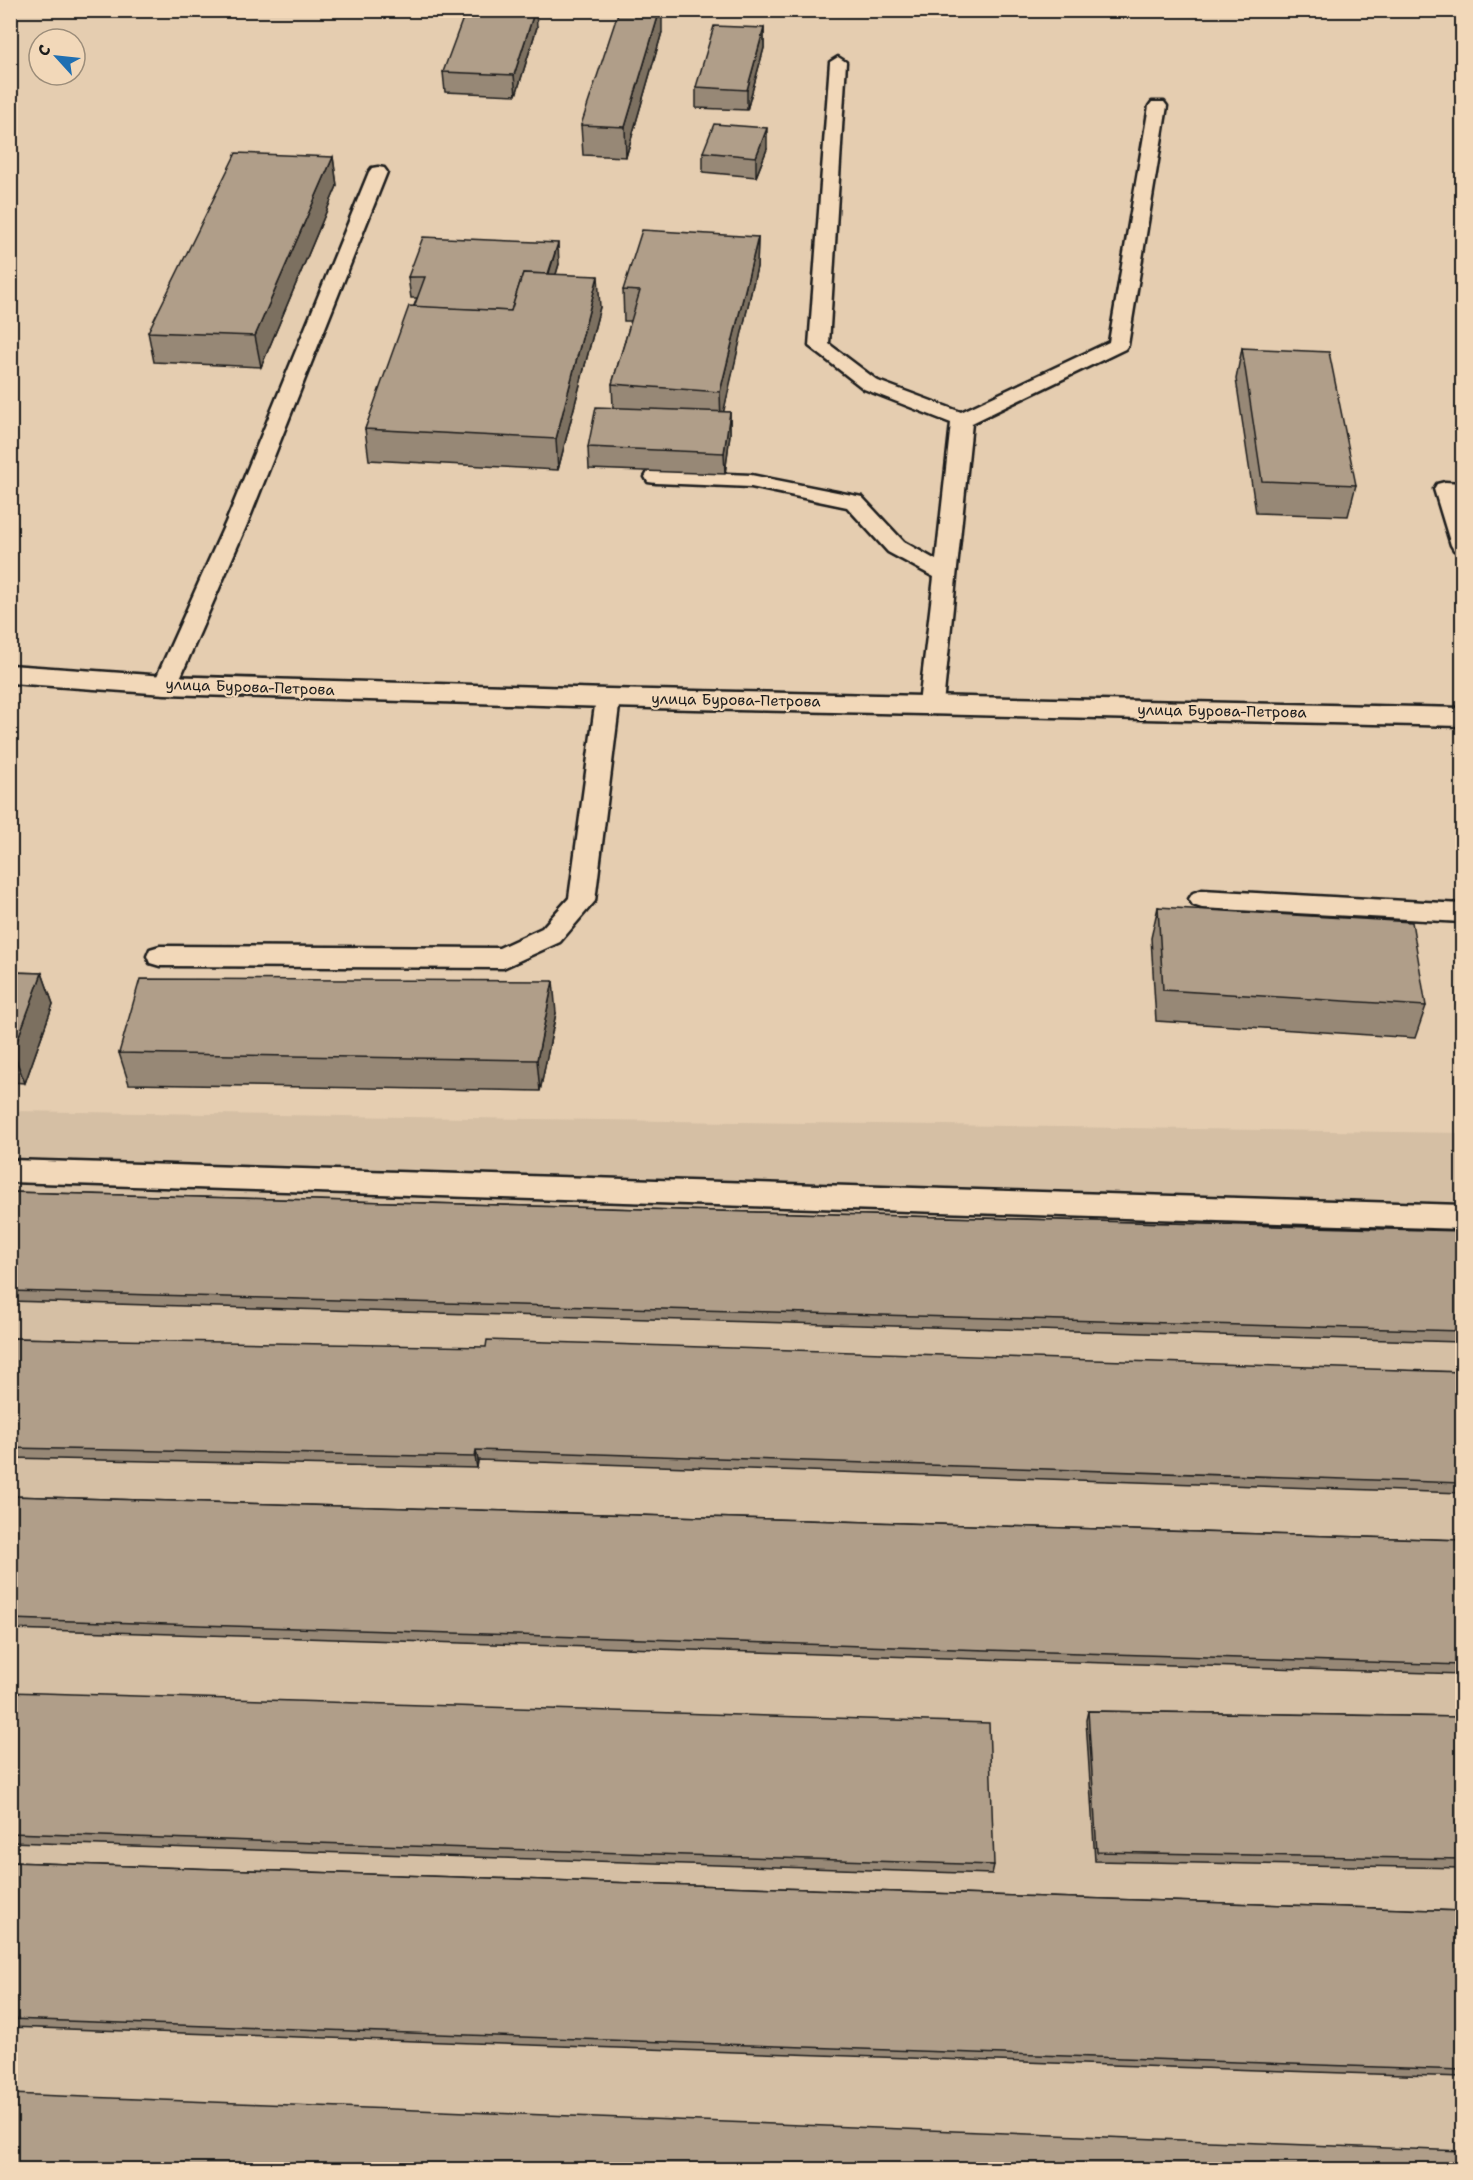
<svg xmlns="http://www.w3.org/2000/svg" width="1473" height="2180" font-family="'Shantell Sans',sans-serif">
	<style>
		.built { fill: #d5bfa4 }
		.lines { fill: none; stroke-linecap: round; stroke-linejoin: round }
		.service-casing { stroke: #1c1c1c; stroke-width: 5 }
		.secondary-casing { stroke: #1c1c1c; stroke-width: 5 }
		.service { fill: #f2d8b9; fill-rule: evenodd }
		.secondary { fill: #f2d8b9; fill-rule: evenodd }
		.wall { fill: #978876; stroke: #1c1c1c; stroke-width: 1.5 }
		.shaded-wall { fill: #7b6f60; stroke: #1c1c1c; stroke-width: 1.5 }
		.building { fill: #b09e89; stroke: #1c1c1c; stroke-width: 1.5 }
		.labels { text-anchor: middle; stroke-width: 4.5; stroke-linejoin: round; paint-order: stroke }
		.street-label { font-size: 15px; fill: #1c1c1c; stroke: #f2d8b9 }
	</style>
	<rect width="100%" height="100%" fill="#e5cdb0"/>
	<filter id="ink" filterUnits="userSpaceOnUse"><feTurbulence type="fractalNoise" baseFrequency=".0167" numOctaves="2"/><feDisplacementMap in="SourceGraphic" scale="12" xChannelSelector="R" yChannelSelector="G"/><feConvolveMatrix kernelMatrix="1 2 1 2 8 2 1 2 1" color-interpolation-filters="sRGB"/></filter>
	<g filter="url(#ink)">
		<!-- built -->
		<polygon class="built" points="11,1111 1462,1133 1462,2169 11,2170"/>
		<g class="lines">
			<!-- service casing -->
			<g class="service-casing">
				<g id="service">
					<polygon points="838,57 846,62 829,344 878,381 961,412 1109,342 1149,106 1152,102 1164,102 1167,106 1128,345 1125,349 972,423 943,704 940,709 931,712 922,709 919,704 934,577 888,552 847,507 751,487 656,483 648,482 645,477 648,472 656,471 751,475 862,497 904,542 936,560 951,423 864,389 809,346 830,62"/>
					<polygon points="378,167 384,168 387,172 248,522 177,685 173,690 165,693 157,690 153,685 226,522 369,172 372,168"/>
					<polygon points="1445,482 1462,483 1462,495 1458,496 1462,511 1462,552 1454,550 1451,545 1434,489 1437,484"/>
					<polygon points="608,690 617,693 620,698 595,901 560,942 503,968 160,966 150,963 147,956 150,949 160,946 499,948 542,928 569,898 596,698 599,693"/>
					<polygon points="1202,890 1462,904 1462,922 1202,908 1193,905 1189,899 1193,893"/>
					<polygon points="10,1160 1462,1205 1462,1229 10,1182"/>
				</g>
			</g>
			<!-- secondary casing -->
			<g class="secondary-casing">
				<polygon id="secondary" points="10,665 165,676 608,689 1462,708 1462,726 608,707 165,694 10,683"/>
			</g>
			<!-- service -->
			<use href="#service" class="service"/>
			<!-- secondary -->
			<use href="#secondary" class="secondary"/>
		</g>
		<!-- wall -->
		<g class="wall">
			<polygon points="537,27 516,95 445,92 443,72"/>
			<polygon points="764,28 764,48 747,110 696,108 696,87"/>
			<polygon points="662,32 626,157 583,155 581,125"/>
			<polygon points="767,149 756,177 703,172 703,152"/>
			<polygon points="333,157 337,186 261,367 154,362 148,332"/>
			<polygon points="758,237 757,267 723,412 730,412 730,434 725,474 589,469 588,447 613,407 612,384 631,321 624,321 623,290"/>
			<polygon points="559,264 556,274 600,307 558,470 369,460 365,429 417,298 411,298 408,277"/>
			<polygon points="1242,348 1356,485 1348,516 1256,513 1236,379"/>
			<polygon points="1158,907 1426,1006 1415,1038 1156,1021 1151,938"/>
			<polygon points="10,972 42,973 53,1004 25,1083 10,1082"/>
			<polygon points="556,1013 540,1091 129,1084 119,1053"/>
			<polygon points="10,1192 1462,1231 1462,1342 10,1301"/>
			<polygon points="10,1338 1462,1372 1462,1493 478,1460 477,1468 10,1458"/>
			<polygon points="10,1496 1462,1540 1462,1674 10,1629"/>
			<polygon points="10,1692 994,1865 992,1874 10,1842"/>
			<polygon points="1088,1711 1462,1717 1462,1868 1095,1861 1086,1720"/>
			<polygon points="10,1862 1462,1911 1462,2077 10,2027"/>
		</g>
		<!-- shaded-wall -->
		<g class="shaded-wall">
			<polygon points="535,10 536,10 537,27 516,95 514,75"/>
			<polygon points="660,10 662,10 662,32 626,157 625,127"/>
			<polygon points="764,28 764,48 747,110 747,90"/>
			<polygon points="767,128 767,149 756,177 756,157"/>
			<polygon points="333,157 337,186 261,367 255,336"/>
			<polygon points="758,237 757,267 721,423 720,392"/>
			<polygon points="558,243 559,264 547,304 546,283"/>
			<polygon points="598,276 600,307 558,470 556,439"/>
			<polygon points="730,412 730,434 725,474 724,453"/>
			<polygon points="42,973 53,1004 25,1083 13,1052"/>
			<polygon points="553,981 556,1013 540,1091 537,1060"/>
			<polygon points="476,1450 478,1460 477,1468 475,1457"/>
		</g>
		<!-- building -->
		<g class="building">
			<polygon points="466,10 535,10 514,75 443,72"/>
			<polygon points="619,10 660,10 625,127 581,125"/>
			<polygon points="714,26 764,28 747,90 696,87"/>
			<polygon points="714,124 767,128 756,157 703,152"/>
			<polygon points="236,153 333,157 255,336 148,332"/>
			<polygon points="642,230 758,237 720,392 612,384 640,291 623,290"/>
			<polygon points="423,237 558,243 548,274 523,273 511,311 414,307 425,277 408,277"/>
			<polygon points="523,273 598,276 556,439 365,429 409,306 511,311"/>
			<polygon points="1242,348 1329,352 1356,485 1262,481"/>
			<polygon points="596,407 730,412 724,453 588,447"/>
			<polygon points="1158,907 1412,922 1426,1006 1163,990"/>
			<polygon points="10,972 42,973 13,1052 10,1051"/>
			<polygon points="140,979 553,981 537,1060 119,1053"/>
			<polygon points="10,1192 1462,1231 1462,1331 10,1291"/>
			<polygon points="10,1338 486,1347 487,1340 1462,1372 1462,1483 476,1450 475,1457 10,1448"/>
			<polygon points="10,1496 1462,1540 1462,1665 10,1619"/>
			<polygon points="10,1692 989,1723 994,1865 10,1833"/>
			<polygon points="1088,1711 1462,1717 1462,1859 1097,1852"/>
			<polygon points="10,1862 1462,1911 1462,2070 10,2019"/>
			<polygon points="10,2094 1462,2151 1462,2169 10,2169"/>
		</g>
	</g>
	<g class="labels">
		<!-- street labels -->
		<g class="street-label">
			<text transform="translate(250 687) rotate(2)" y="5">улица Бурова-Петрова</text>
			<text transform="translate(736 700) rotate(1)" y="5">улица Бурова-Петрова</text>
			<text transform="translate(1222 711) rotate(1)" y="5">улица Бурова-Петрова</text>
		</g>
	</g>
	<!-- margin -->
	<rect width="1473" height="2180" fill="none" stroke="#f2d8b9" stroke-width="36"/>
	<rect x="18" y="18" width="1437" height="2144" fill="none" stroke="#1c1c1c" stroke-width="2" filter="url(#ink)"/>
	<!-- north arrow -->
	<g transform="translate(57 57) rotate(297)"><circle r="28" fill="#f2d8b9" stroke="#9c8d7a" stroke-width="1.5"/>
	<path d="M0-4.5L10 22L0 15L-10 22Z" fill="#1f6fb2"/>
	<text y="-9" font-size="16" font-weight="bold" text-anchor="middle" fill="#1c1c1c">С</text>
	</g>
</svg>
